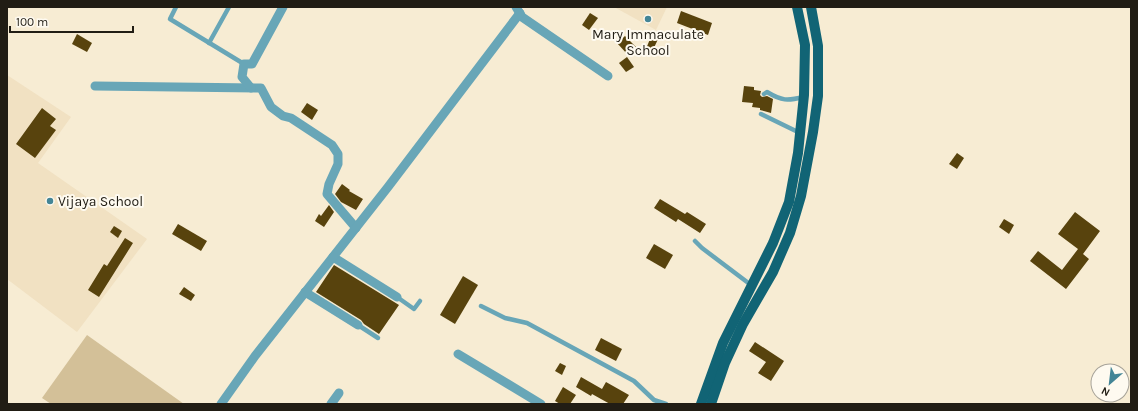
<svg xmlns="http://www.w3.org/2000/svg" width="1138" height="411" font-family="Karla,sans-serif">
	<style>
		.built { fill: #f1e1c2 }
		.green { fill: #d3c098 }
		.building { fill: #58430d }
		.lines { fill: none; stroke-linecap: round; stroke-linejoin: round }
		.service { stroke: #68a6b7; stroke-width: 4.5 }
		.minor { stroke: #68a6b7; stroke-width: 9 }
		.primary { stroke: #116475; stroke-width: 10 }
		.poi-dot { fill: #438596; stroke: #fefaf0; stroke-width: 1.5 }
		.labels { text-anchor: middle; stroke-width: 4; stroke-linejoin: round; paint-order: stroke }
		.poi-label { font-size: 14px; fill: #211d14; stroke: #fefaf0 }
	</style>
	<rect width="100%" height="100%" fill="#f7ecd3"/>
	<!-- built -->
	<g class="built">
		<polygon points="614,7 667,7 656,30"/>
		<polygon points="7,75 71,117 38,163 147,239 77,332 7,279"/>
	</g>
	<!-- green -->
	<polygon class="green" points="87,335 184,404 51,404 42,398"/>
	<!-- building -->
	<g class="building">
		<polygon points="681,11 712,23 708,35 677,23"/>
		<polygon points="590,13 598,18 589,30 582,25"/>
		<polygon points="77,34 92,43 87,52 72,44"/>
		<polygon points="652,34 659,37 652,52 646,49"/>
		<polygon points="625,36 636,47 628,55 617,43"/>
		<polygon points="627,57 634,67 626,72 619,63"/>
		<polygon points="744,86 754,87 754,90 761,91 760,95 762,97 767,96 773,99 771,113 760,110 760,108 752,107 753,103 742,102"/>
		<polygon points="307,103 318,110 312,120 301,112"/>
		<polygon points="42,108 56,119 50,126 56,130 35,158 16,144"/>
		<polygon points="957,153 964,158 957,169 949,164"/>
		<polygon points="342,184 350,190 349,191 363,199 356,210 341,202 335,194"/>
		<polygon points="660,199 685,214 687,212 706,224 700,233 678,219 676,222 654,208"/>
		<polygon points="329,205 334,212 324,227 315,221 319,214 321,216"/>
		<polygon points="1075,212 1100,231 1083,254 1089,259 1066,289 1030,261 1038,251 1062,270 1078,249 1058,234"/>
		<polygon points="1004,219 1014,225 1009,234 999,227"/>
		<polygon points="178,224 207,241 201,251 172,234"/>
		<polygon points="114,226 122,231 118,238 110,232"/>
		<polygon points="125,238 133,243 99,297 88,290 104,264 107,266"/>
		<polygon points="654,244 673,255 665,269 646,258"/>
		<polygon points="334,265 399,305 379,334 364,324 361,320 316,292"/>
		<polygon points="463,276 478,285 455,324 440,315"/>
		<polygon points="184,287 195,295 191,301 179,294"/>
		<polygon points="601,338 622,349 616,361 595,350"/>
		<polygon points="755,342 784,361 771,381 758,373 766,362 749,351"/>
		<polygon points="560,363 566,366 562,375 555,371"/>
		<polygon points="581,377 602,389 606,382 629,395 623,404 610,404 592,394 591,396 576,387"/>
		<polygon points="563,387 576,395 570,404 560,404 555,401"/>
	</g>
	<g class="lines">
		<!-- service -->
		<g class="service">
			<polyline points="176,7 170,19 244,64"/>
			<polyline points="209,43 229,7"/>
			<path d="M764 94 767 92C782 101 787 101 804 97"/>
			<polyline points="761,114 800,133"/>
			<polyline points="695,241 702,248 751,285"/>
			<polyline points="397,297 414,309 420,301"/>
			<polyline points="481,306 505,318 527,323 634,381 654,400 666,404"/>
			<polyline points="358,325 378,338"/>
		</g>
		<!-- minor -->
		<g class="minor">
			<polyline points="516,7 522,17 608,76"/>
			<polyline points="95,86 261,88 271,107 283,116 291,118 332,145 338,154 338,164 329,184 327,194 356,228"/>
			<polyline points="251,88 242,77 244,64 252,64 283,7"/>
			<polyline points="333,257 397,297"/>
			<polyline points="305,292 358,325"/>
			<polyline points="458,354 541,404"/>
			<polyline points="221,404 255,356 388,187 520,13"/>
			<polyline points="331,404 339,393"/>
		</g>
		<!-- primary -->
		<g class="primary">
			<polyline points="701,404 723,343 773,243 789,202 798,153 804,95 805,45 797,7"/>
			<polyline points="711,404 725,363 743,324 773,272 790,233 801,196 813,132 818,96 818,46 811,7"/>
		</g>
	</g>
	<!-- markers -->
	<g class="poi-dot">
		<circle cx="648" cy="19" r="4"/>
		<circle cx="50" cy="201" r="4"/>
	</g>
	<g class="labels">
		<!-- poi labels -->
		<g class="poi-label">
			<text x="648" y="39">Mary Immaculate<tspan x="648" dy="16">School</tspan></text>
			<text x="58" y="206" text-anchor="start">Vijaya School</text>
		</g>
	</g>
	<!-- border -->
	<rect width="1138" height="411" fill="none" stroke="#211d14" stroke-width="16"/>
	<!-- north arrow -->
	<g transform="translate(1110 383) rotate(208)"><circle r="19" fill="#fefaf0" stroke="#a6a298"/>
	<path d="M0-3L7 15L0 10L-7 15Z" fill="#438596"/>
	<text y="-6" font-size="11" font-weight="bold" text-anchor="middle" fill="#211d14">N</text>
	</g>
	<!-- scale -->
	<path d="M10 26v6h123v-6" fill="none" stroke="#211d14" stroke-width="2"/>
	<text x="16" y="26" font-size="12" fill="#211d14" stroke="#fefaf0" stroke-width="3" paint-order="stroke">100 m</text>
</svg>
